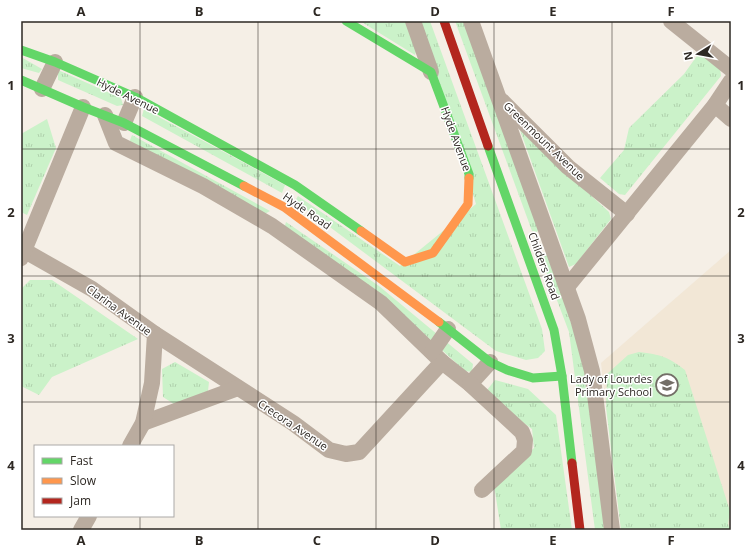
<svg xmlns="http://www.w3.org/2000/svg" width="752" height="551" font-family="'Open Sans',sans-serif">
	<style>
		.built { fill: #f2e7d6 }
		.grass { fill: url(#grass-tufts) }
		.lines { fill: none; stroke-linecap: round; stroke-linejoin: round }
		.street { stroke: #baac9f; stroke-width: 16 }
		.fast { stroke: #63d668; stroke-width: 9 }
		.slow { stroke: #ff974d; stroke-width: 9 }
		.jam { stroke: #b3261e; stroke-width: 9 }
		.grid { fill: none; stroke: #2d2823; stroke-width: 1; stroke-opacity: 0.55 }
		.labels { text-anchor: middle; stroke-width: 3; stroke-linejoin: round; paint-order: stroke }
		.street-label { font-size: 11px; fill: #2d2823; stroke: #fff }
		.poi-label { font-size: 11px; fill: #2d2823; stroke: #fff; text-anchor: end }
		.neatline { fill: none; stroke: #2d2823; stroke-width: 1.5 }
		.grid-label { font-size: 13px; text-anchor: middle; font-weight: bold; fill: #2d2823 }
	</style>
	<defs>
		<pattern id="grass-tufts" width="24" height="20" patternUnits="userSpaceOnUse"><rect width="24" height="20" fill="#cbf2c9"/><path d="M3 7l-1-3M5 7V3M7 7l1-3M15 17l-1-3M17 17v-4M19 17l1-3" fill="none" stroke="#afd0ac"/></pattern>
	</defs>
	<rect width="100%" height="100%" fill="#f5efe6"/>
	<!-- built -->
	<polygon class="built" points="731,250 731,530 621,530 601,363"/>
	<!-- grass -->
	<g class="grass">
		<polygon points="360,21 408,21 417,48 415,55"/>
		<polygon points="421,21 430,21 542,329 545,351 538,358 526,360 496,351 295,201 298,196 400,266 476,204"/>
		<polygon points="455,21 465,21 540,227 537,232 532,231"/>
		<polygon points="699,53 720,68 721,76 625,195 619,194 600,178 624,150 629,128 684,74"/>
		<polygon points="21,57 42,69 39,73 21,68"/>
		<polygon points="58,70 121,98 123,105 117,106 58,80"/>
		<polygon points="144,109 285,185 282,193 142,116"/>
		<polygon points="47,119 56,148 27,215 21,212 21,134"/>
		<polygon points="520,130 609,212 611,219 576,264 569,267"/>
		<polygon points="132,135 270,211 263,215 129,143"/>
		<polygon points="286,222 379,286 473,364 472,372 465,371 377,291 284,229"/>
		<polygon points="549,254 585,366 606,530 595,530 569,332 541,258"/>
		<polygon points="30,280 52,280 138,339 52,377 39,395 21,386 21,289"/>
		<path d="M639 352C661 355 667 356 685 370L730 511 728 524 731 530H621L606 407 607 374 628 355Z"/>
		<polygon points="175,362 209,382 208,391 174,404 163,397 162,369"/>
		<polygon points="495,380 528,389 556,415 572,530 501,530 494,485 534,448 532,429 521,421 487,390"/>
	</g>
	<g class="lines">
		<!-- street -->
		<g class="street">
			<polyline points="413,21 431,72"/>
			<polyline points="471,21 578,319 592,371 612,530"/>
			<polyline points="671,21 731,69"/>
			<polyline points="42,89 55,62"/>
			<polyline points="502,101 568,167 627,214"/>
			<polyline points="715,105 731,119"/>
			<polyline points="105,115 116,143 203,186 272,226 381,303 442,362"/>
			<polyline points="124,123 135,97"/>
			<polyline points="25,251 92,289 155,334 293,423 329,450 346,454 359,452 442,362 470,384 490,362"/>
			<polyline points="21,258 83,107"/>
			<polyline points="567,287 715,105 731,81"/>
			<polyline points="432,352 448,329"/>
			<polyline points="470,384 522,432 525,440 524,451 482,490"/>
			<polyline points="143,423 238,388"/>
			<polyline points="130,446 143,423 152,383 155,334"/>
			<polyline points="81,530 89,516"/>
		</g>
		<!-- fast -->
		<g class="fast">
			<polyline points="346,21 431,72 469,174 469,178"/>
			<polyline points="21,50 55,62 135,97 295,185 361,231"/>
			<polyline points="21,80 83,107 124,123 244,186"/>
			<polyline points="488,146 554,330 562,376 572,463"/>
			<polyline points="439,322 490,362 507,370 533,378 562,376"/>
		</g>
		<!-- slow -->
		<g class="slow">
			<polyline points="244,186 284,207 439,322"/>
			<polyline points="361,231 405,262 433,253 468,204 469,178"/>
		</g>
		<!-- jam -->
		<g class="jam">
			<polyline points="444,21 488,146"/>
			<polyline points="572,463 580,530"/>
		</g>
	</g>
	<!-- grid -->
	<path class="grid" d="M140 21V446M258 21V530M376 21V530M494 21V530M612 21V530M21 149H731M21 276H731M21 402H731M140 516V530"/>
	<!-- icons -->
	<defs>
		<g id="school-ring" transform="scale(1.15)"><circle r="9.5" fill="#fff" stroke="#736e67" stroke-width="1.5"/><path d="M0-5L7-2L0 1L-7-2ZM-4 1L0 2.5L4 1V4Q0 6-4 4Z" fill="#736e67"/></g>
	</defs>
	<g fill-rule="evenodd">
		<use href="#school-ring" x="667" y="385"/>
	</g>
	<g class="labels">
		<!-- street labels -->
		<g class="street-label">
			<text transform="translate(128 96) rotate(26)" y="4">Hyde Avenue</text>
			<text transform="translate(456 139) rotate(70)" y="4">Hyde Avenue</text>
			<text transform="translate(544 141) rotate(44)" y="4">Greenmount Avenue</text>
			<text transform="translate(307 211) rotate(35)" y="4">Hyde Road</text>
			<text transform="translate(544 266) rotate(70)" y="4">Childers Road</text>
			<text transform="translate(119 310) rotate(36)" y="4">Clarina Avenue</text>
			<text transform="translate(293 425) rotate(34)" y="4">Crecora Avenue</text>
		</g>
		<!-- poi labels -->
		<g class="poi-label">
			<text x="652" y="383">Lady of Lourdes<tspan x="652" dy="13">Primary School</tspan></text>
		</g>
	</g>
	<!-- border -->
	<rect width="752" height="551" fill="none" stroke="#ffffff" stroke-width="44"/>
	<!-- legend -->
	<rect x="34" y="445" width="140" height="72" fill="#ffffff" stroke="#aba9a7"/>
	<rect x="42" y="458" width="20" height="6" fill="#63d668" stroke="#aba9a7"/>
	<text x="70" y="465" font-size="12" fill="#2d2823">Fast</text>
	<rect x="42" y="478" width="20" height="6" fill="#ff974d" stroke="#aba9a7"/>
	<text x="70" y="485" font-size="12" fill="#2d2823">Slow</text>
	<rect x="42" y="498" width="20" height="6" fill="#b3261e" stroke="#aba9a7"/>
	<text x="70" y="505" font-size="12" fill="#2d2823">Jam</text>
	<!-- north arrow -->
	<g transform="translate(698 54) rotate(259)" stroke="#ffffff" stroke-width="3" paint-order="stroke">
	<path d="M0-3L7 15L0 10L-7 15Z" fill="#2d2823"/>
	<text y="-6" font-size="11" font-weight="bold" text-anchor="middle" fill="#2d2823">N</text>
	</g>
	<rect x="22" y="22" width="708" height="507" class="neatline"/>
	<g class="grid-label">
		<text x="81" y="16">A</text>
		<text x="199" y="16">B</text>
		<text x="317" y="16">C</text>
		<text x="435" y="16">D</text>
		<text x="553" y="16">E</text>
		<text x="671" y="16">F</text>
		<text x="11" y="90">1</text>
		<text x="741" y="90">1</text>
		<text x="11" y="217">2</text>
		<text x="741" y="217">2</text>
		<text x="11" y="343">3</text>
		<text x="741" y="343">3</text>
		<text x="11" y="470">4</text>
		<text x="741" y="470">4</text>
		<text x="81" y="545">A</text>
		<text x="199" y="545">B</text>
		<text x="317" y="545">C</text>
		<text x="435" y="545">D</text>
		<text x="553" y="545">E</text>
		<text x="671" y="545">F</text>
	</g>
</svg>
